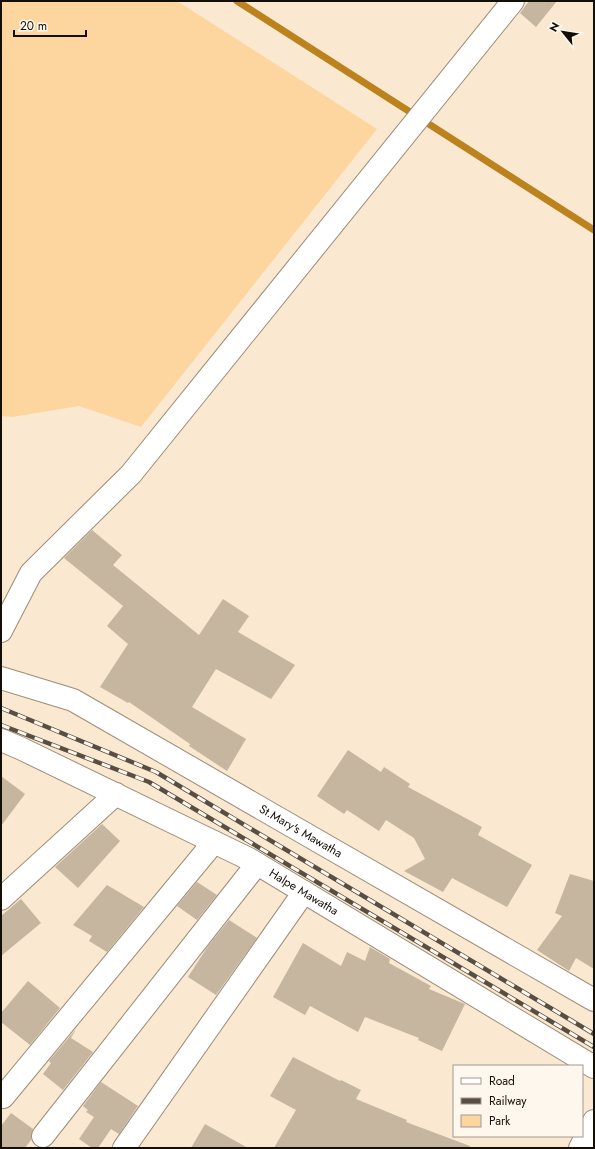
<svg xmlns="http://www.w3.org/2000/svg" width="595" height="1149" font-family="Jost,sans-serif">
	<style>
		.green { fill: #fdd69f }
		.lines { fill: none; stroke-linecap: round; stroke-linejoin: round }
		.stream { stroke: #bb821e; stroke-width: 7 }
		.building { fill: #c6b59f }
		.minor-casing { stroke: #9c8c77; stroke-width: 24 }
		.minor { stroke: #fff; stroke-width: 22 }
		.rail-casing { stroke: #584f42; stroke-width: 4.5 }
		.rail { stroke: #fef7ee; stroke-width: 3; stroke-dasharray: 9; stroke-linecap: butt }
		.labels { text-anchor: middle; stroke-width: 3.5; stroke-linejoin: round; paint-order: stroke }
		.street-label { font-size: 12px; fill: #130e06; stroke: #fef7ee }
	</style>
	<rect width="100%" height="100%" fill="#fae8d1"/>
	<!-- green -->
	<polygon class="green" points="1,1 177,1 377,129 141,427 79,406 12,417 1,416"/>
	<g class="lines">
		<!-- stream -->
		<polyline class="stream" points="237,1 594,230"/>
	</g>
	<!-- building -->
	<g class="building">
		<polygon points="529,1 557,1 536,27 520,13"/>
		<polygon points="92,530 122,555 113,565 199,635 223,599 249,616 238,632 295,665 271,699 216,669 192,707 246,739 227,771 189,746 190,744 129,702 128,703 100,687 128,644 107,626 123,606 64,558"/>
		<polygon points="348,750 381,772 384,767 410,784 408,787 482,827 478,835 532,865 507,907 452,878 443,892 404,871 425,859 414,838 386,820 379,831 347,810 344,814 317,796"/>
		<polygon points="1,776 25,794 1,826"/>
		<polygon points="102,824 120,841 78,888 55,867"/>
		<polygon points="570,874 594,881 594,969 576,958 569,971 537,950 562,916 555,913"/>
		<polygon points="197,882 217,895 197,920 177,906"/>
		<polygon points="107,885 144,907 107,952 89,941 92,936 73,925"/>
		<polygon points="21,899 41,923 1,956 1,916"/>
		<polygon points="229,920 257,938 216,995 188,977 208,946"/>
		<polygon points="303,943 341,966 347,952 365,961 370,947 390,959 389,963 431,986 429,989 465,1004 442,1051 418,1040 419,1038 365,1017 358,1032 310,1006 305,1015 273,997"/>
		<polygon points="28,981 60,1008 30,1045 1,1022 1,1013"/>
		<polygon points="76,1029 71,1038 93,1052 63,1090 43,1074 51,1063 49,1061"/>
		<polygon points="293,1057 340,1081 341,1080 361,1090 356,1099 407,1120 406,1122 470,1146 470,1148 274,1148 296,1110 270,1096"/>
		<polygon points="101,1082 138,1106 119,1134 111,1129 98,1148 92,1148 79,1139 94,1117 86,1112 88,1110 83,1106"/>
		<polygon points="11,1113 33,1129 31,1135 31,1140 25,1148 1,1148 1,1126"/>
		<polygon points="205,1124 248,1148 191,1148"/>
	</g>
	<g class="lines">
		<!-- minor casing -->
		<g class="minor-casing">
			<g id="minor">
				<polyline points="1,631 31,573 131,474 513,1"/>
				<path id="s1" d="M1 678 73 700 594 1000"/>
				<path id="s2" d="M1 740 20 748 249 859 594 1067"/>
				<polyline points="1,899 116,794"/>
				<polyline points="3,1097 214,842"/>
				<polyline points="43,1136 257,864"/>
				<polyline points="124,1148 304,892"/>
				<polyline points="580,1148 594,1121"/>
			</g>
		</g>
		<!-- minor -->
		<use href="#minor" class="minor"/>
		<!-- rail casing -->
		<g class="rail-casing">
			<g id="rail">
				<polyline points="1,708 156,772 594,1034"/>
				<polyline points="1,725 149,782 594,1047"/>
			</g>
		</g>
		<!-- rail -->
		<use href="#rail" class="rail"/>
	</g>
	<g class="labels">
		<!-- street labels -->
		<g class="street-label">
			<text dy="4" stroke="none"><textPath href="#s1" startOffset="338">St.Mary's Mawatha</textPath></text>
			<text dy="4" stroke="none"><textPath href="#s2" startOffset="339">Halpe Mawatha</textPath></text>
		</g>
	</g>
	<!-- border -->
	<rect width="595" height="1149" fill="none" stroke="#130e06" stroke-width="4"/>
	<!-- legend -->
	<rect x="453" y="1065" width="130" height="72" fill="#fef7ee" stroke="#a09a91"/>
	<rect x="461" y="1078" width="20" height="6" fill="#ffffff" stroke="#a09a91"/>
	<text x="489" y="1085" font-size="12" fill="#130e06">Road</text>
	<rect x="461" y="1098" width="20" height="6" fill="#584f42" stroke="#a09a91"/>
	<text x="489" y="1105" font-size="12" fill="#130e06">Railway</text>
	<rect x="461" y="1115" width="20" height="12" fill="#fdd69f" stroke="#a09a91"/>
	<text x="489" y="1125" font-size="12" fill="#130e06">Park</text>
	<!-- north arrow -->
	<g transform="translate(563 32) rotate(300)" stroke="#fef7ee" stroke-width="3" paint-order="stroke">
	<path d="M0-3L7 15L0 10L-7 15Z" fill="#130e06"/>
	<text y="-6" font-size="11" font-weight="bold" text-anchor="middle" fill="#130e06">N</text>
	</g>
	<!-- scale -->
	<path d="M14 30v6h72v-6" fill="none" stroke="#130e06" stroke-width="2"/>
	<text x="20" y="30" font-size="12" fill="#130e06" stroke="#fef7ee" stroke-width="3" paint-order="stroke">20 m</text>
</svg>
